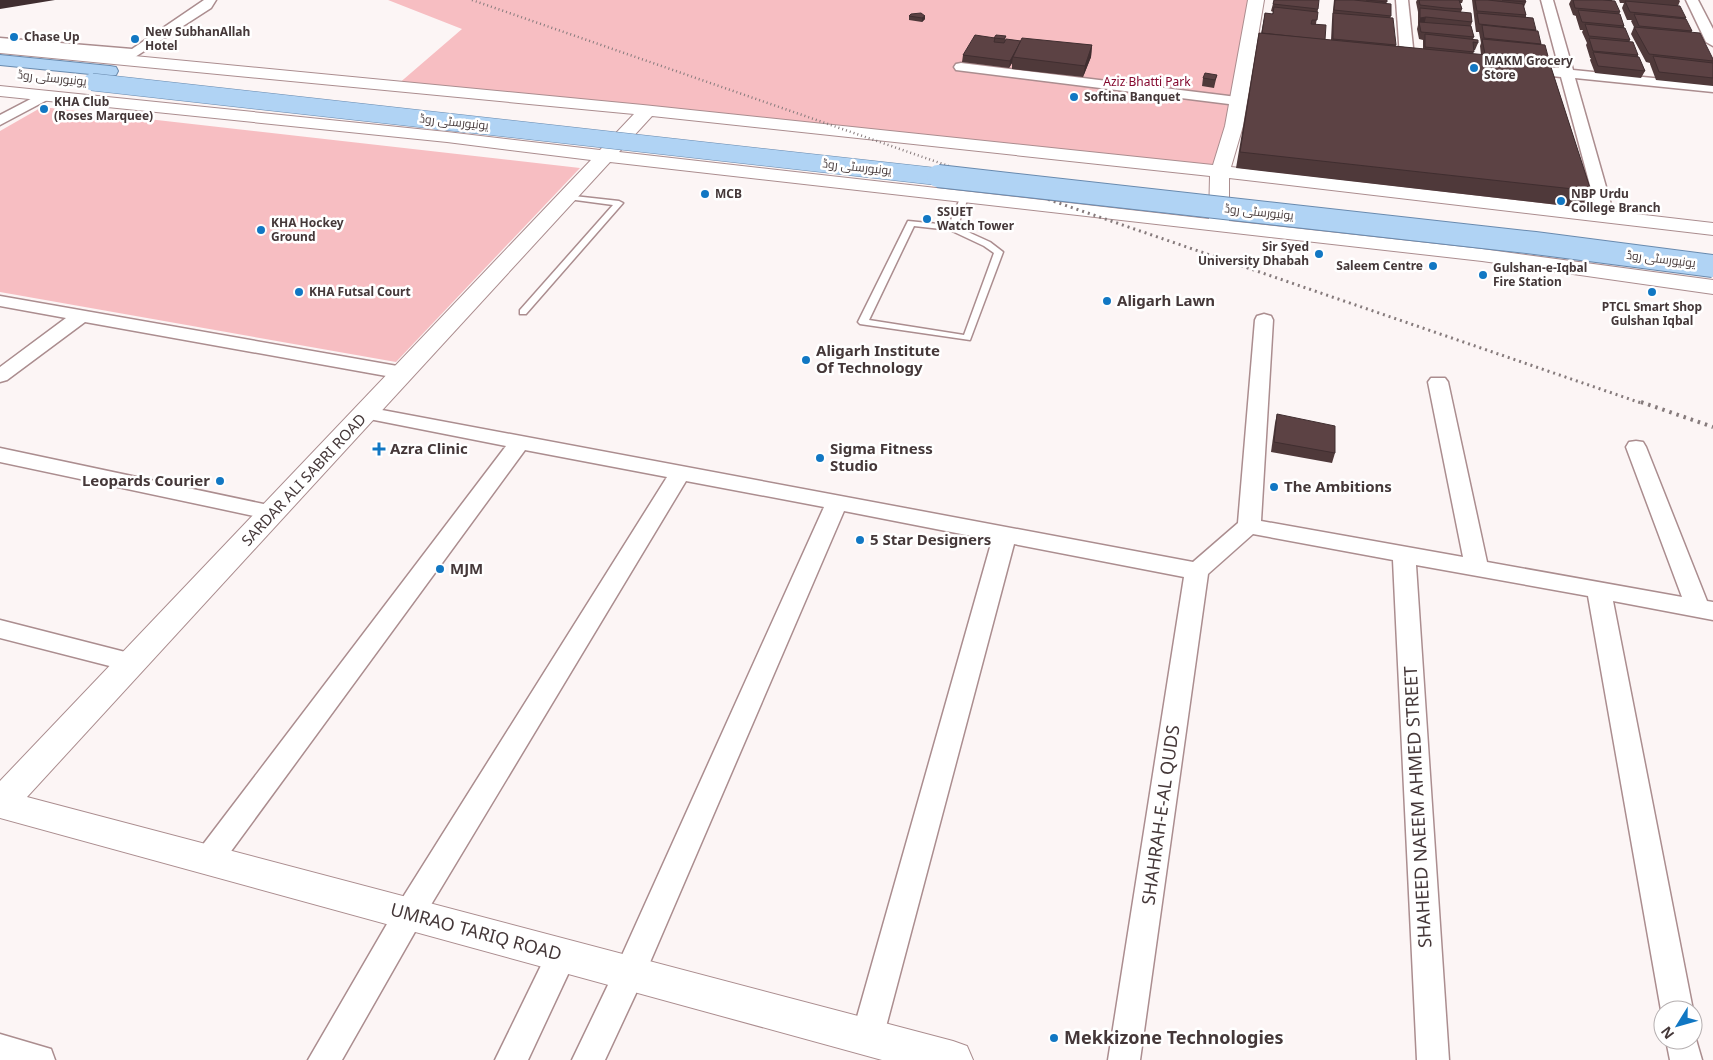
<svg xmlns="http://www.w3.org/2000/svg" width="1713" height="1060" font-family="'Noto Sans',Cairo,sans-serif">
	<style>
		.green { fill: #f7bec2 }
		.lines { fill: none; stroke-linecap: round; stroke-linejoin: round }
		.service-casing { stroke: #ab8d8f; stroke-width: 3 }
		.minor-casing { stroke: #ab8d8f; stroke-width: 3 }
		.tertiary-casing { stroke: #ab8d8f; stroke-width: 2 }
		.primary-casing { stroke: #698aae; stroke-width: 2 }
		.service { fill: #fff; fill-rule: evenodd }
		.minor { fill: #fff; fill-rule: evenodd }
		.tertiary { fill: #fff; fill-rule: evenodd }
		.primary { fill: #b0d3f4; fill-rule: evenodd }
		.rail-far2 { stroke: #867b7c; stroke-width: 2.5; stroke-dasharray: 1 3; stroke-linecap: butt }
		.rail-far1 { stroke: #867b7c; stroke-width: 3; stroke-dasharray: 2 4; stroke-linecap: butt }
		.rail { stroke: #867b7c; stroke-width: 4; stroke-dasharray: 2.5 5; stroke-linecap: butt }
		.primary-bridge-far1-casing { stroke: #698aae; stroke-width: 18; stroke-linecap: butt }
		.primary-bridge-casing { stroke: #698aae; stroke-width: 24; stroke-linecap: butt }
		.primary-bridge-far1 { stroke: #b0d3f4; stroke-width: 17 }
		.primary-bridge { stroke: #b0d3f4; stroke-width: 22 }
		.wall { fill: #4f393a }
		.shaded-wall { fill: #402e30 }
		.building { fill: #5c4244; stroke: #402e30 }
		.poi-dot { fill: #1177c3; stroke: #fff; stroke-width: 2 }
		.labels { text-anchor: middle; stroke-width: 5; stroke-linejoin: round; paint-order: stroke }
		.far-poi-label { font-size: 12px; font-weight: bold; fill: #453839; stroke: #fff; text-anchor: start }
		.far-street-label { font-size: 12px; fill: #453839; stroke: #fff }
		.far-park-label { font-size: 12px; fill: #84082e; stroke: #fff }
		.poi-label { font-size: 15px; font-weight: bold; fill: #453839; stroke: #fff; text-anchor: start }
		.street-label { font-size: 15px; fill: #453839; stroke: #fff }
		.near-street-label { font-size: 18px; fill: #453839; stroke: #fff }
		.near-poi-label { font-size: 18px; font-weight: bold; fill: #453839; stroke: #fff; text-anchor: start }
	</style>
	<rect width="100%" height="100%" fill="#fcf5f5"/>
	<!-- green -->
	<g class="green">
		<polygon points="388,0 1254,0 1222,172 397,85 462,29"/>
		<polygon points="42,107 580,168 396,362 0,292 0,131"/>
	</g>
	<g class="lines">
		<!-- service casing -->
		<g class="service-casing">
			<g id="service">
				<polygon points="565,195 619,201 623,203 526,314 520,314 520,310 613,205 568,199 564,197"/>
				<path d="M961 196 968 198 957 227 990 242 1003 252 970 340 860 324 858 322 908 221 949 225ZM914 226 950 230 984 246 994 253 964 335 869 320Z"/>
			</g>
		</g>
		<!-- minor casing -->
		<g class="minor-casing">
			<g id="minor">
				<polygon points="204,0 216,0 211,8 135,57 0,46 0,38 132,49"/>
				<polygon points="1396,0 1408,0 1414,57 1407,61 1400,57"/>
				<polygon points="1541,0 1553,0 1573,70 1713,84 1713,92 1575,78 1614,215 1612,218 1600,218 1598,215 1561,77 1524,73 1517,69 1524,65 1559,68"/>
				<polygon points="1686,0 1698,0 1713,29 1713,46 1706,42"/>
				<polygon points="961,63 1237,97 1244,101 1237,105 956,70 954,67 956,64"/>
				<polygon points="44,92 51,96 49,99 0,125 0,115"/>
				<polygon points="0,296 403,367 410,369 413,373 410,377 403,379 85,322 7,380 0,382 0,367 66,318 0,306"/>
				<polygon points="1264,314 1271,316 1273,320 1261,521 1463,557 1428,382 1431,378 1445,378 1448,382 1487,562 1682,597 1626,447 1629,442 1636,441 1643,442 1646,447 1707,601 1713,602 1713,620 1613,601 1693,1010 1663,1010 1663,1014 1661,1010 1588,596 1416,565 1449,1060 1417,1060 1393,560 1253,534 1208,574 1140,1060 1108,1060 1184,577 1014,544 883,1038 878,1049 867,1053 856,1049 851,1038 992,540 844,511 645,974 605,1060 572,1060 618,964 824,507 686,481 420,923 342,1060 308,1060 398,905 667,477 525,450 218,869 208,872 198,869 194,860 198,851 506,446 359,417 356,413 359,409 366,407 1193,562 1238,523 1255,320 1257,316"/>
				<polygon points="0,448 273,506 281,508 284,513 281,518 273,520 0,462"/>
				<polygon points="0,620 133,654 142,656 146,663 142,670 133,672 0,638"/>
				<polygon points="562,941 573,945 577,955 528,1060 495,1060 551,945"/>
				<polygon points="1693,1029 1702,1060 1670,1060 1666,1040 1693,1040"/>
				<polygon points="0,1034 51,1049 55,1060 0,1060"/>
			</g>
		</g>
		<!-- tertiary casing -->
		<g class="tertiary-casing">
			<path id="tertiary" d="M1248 0H1264L1243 126 1231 167 1713 223V235L1229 178V221L1482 249 1713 280V294L1482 261 610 162 27 797 953 1041 967 1046 973 1060H882L0 818V781L591 160 447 142 0 96V86L447 132 600 150 634 114 0 53V43L643 105 1213 165 1225 126ZM652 116 1210 176 1209 219 619 152Z"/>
		</g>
		<!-- primary casing -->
		<g class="primary-casing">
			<polygon id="primary" points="0,55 110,66 116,67 118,71 116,75 110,76 0,65"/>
		</g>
		<!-- service -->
		<use href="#service" class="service"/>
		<!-- minor -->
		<use href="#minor" class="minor"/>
		<!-- tertiary -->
		<use href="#tertiary" class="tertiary"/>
		<!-- primary -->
		<use href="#primary" class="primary"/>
		<!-- rail-far2 -->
		<polyline class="rail-far2" points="472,0 983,178"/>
		<!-- rail-far1 -->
		<polyline class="rail-far1" points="980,176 1644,404"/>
		<!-- rail -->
		<polyline class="rail" points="1641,402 1713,427"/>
		<!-- primary-bridge-far1 casing -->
		<g class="primary-bridge-far1-casing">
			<polyline id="primary-bridge-far1" points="92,82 950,178"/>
		</g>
		<!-- primary-bridge casing -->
		<g class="primary-bridge-casing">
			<polyline id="primary-bridge" points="938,176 1535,243 1713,266"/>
		</g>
		<!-- primary-bridge-far1 -->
		<use href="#primary-bridge-far1" class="primary-bridge-far1"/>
		<!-- primary-bridge -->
		<use href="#primary-bridge" class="primary-bridge"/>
	</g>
	<!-- wall -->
	<g class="wall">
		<polygon points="1274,0 1318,9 1316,24 1325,40 1331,40 1332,20 1334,0 1387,0 1386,4 1391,16 1390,18 1396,46 1423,49 1423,40 1419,39 1417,29 1418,25 1418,12 1416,2 1417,0 1463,0 1462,3 1460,3 1462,9 1461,12 1472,22 1471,26 1474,37 1473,39 1478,43 1475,50 1474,50 1473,54 1481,55 1480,46 1481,43 1479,32 1476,32 1472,0 1525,0 1526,2 1524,7 1526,15 1526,18 1536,30 1536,31 1541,44 1541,45 1549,61 1591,191 1584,208 1236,168 1259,33 1261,34 1265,13 1272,14 1273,12 1271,11"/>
		<polygon points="1571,0 1612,0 1612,1 1620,12 1619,14 1624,26 1624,28 1630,40 1629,42 1638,55 1638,57 1645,71 1641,78 1595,73 1590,60 1591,58 1590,58 1586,45 1587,43 1582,32 1583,30 1580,30 1576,17 1576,16 1573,15 1569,4"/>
		<polygon points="1619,0 1679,0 1680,1 1678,6 1686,18 1685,19 1692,31 1691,33 1713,59 1713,86 1656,80 1650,64 1650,63 1646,62 1631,34 1634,27 1631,21 1632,20 1627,20 1622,8 1624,3 1620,3"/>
		<polygon points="909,16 925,16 925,19 922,22 909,20"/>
		<polygon points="1006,36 1005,40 1092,45 1091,57 1083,77 1012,69 1012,63 1009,68 962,62 963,55 995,38"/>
		<polygon points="1217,75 1214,88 1202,86 1203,78"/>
		<polygon points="1277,414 1335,453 1332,463 1271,452 1275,423"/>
	</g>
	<!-- shaded-wall -->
	<g class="shaded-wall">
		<polygon points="0,0 55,0 0,9"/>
		<polygon points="925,16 925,19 922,22 922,18"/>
		<polygon points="1426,17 1424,25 1419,22 1420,18"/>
		<polygon points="1021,41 1013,57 1012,63 1009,68 1010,61"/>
		<polygon points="1092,45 1091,57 1083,77 1085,66"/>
	</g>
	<!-- building -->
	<g class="building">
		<polygon points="1274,0 1319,0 1318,9 1273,4"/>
		<polygon points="1335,0 1354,0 1391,4 1391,16 1334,10"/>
		<polygon points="1366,0 1387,0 1387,2"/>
		<polygon points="1419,0 1459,0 1462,9 1445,8 1420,5"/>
		<polygon points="1475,0 1488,0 1523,4 1526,15 1477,11"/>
		<polygon points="1502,0 1525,0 1526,2"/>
		<polygon points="1573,0 1603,0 1615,1 1620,12 1575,8"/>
		<polygon points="1625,1 1680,6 1686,18 1630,12"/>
		<polygon points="1274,7 1318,12 1317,20 1312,20 1311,24 1326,25 1325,40 1262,33 1265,13 1273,14"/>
		<polygon points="1420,8 1471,13 1472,22 1426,17 1420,18"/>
		<polygon points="1578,10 1620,14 1624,26 1582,22"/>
		<polygon points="921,13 925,16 922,18 909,16 911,14"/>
		<polygon points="1333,13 1393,18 1396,45 1333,39"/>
		<polygon points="1477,13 1533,18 1536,30 1479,24"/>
		<polygon points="1634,14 1686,19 1692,31 1639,26"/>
		<polygon points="1419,22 1471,26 1474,37 1421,32"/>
		<polygon points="1585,24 1625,28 1630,40 1589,36"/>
		<polygon points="1482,25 1538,31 1541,44 1484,38"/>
		<polygon points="1634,27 1700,33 1713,59 1713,61 1649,54"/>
		<polygon points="1259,33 1549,61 1591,191 1240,152"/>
		<polygon points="1425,34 1478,40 1478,43 1473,42 1474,52 1425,47"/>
		<polygon points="975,35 995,38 994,42 1004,43 1006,39 1021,41 1010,61 963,55"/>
		<polygon points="996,35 1006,36 1004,39 994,38"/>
		<polygon points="1022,38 1092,45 1085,66 1013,57"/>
		<polygon points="1589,38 1633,42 1638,55 1593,51"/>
		<polygon points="1482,39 1545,45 1549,60 1485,54"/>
		<polygon points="1593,52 1639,57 1645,71 1598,66"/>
		<polygon points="1653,56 1713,63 1713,78 1659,72"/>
		<polygon points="1205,73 1217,75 1215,80 1203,78"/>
		<polygon points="1277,414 1335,426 1335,453 1274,442"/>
	</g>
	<!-- markers -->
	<g class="poi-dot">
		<circle cx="14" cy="37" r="5"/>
		<circle cx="135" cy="39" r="5"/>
		<circle cx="1474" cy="68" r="5"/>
		<circle cx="1074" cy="97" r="5"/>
		<circle cx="44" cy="109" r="5"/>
		<circle cx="705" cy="194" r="5"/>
		<circle cx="1561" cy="201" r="5"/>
		<circle cx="927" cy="219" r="5"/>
		<circle cx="261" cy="230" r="5"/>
		<circle cx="1319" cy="254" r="5"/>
		<circle cx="1433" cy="266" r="5"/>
		<circle cx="1483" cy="275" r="5"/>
		<circle cx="299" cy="292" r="5"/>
		<circle cx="1652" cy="292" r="5"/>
		<circle cx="1107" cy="301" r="5"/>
		<circle cx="806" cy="360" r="5"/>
		<path d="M376.5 441.5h5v5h5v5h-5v5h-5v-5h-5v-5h5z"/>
		<circle cx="820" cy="458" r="5"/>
		<circle cx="220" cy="481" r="5"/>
		<circle cx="1274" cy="487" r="5"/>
		<circle cx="860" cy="540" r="5"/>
		<circle cx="440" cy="569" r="5"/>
		<circle cx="1054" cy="1038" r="5"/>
	</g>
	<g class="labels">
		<!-- far-poi labels -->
		<g class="far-poi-label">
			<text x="145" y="36">New SubhanAllah<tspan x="145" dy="14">Hotel</tspan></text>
			<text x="24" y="41">Chase Up</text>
			<text x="1484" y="65">MAKM Grocery<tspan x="1484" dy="14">Store</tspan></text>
			<text x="1084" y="101">Softina Banquet</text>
			<text x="54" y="106">KHA Club<tspan x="54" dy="14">(Roses Marquee)</tspan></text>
			<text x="715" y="198">MCB</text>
			<text x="1571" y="198">NBP Urdu<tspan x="1571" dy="14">College Branch</tspan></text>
			<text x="937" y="216">SSUET<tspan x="937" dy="14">Watch Tower</tspan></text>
			<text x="271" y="227">KHA Hockey<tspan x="271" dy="14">Ground</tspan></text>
			<text x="1309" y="251" text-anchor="end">Sir Syed<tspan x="1309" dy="14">University Dhabah</tspan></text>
			<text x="1423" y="270" text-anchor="end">Saleem Centre</text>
			<text x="1493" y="272">Gulshan-e-Iqbal<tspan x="1493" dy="14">Fire Station</tspan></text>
			<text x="309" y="296">KHA Futsal Court</text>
			<text x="1652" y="311" text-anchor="middle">PTCL Smart Shop<tspan x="1652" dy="14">Gulshan Iqbal</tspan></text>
		</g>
		<!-- far-street labels -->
		<g class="far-street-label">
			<text transform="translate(52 78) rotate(6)" y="4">یونیورسٹی روڈ</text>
			<text transform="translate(454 122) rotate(6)" y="4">یونیورسٹی روڈ</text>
			<text transform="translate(857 167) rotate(6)" y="4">یونیورسٹی روڈ</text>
			<text transform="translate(1259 212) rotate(6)" y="4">یونیورسٹی روڈ</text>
			<text transform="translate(1661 259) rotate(7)" y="4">یونیورسٹی روڈ</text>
		</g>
		<!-- far-park labels -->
		<g class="far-park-label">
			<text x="1147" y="86">Aziz Bhatti Park</text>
		</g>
		<!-- poi labels -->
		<g class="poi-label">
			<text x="1117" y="306">Aligarh Lawn</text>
			<text x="816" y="356">Aligarh Institute<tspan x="816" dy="17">Of Technology</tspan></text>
			<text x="390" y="454">Azra Clinic</text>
			<text x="830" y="454">Sigma Fitness<tspan x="830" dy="17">Studio</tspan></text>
			<text x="210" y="486" text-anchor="end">Leopards Courier</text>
			<text x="1284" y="492">The Ambitions</text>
			<text x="870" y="545">5 Star Designers</text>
			<text x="450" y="574">MJM</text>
		</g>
		<!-- street labels -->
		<g class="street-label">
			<text transform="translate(304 480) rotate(-47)" y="5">SARDAR ALI SABRI ROAD</text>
		</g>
		<!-- near-street labels -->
		<g class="near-street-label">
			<text transform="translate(1418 807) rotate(-93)" y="6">SHAHEED NAEEM AHMED STREET</text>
			<text transform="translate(1161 815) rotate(-82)" y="6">SHAHRAH-E-AL QUDS</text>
			<text transform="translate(476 932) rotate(15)" y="6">UMRAO TARIQ ROAD</text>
		</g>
		<!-- near-poi labels -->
		<g class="near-poi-label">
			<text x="1064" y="1044">Mekkizone Technologies</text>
		</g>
	</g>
	<!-- north arrow -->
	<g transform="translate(1678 1025) rotate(233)"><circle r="24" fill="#ffffff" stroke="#b5afb0"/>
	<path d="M0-4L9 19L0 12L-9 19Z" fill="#1177c3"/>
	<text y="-8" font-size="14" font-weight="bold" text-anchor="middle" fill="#453839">N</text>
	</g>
</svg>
